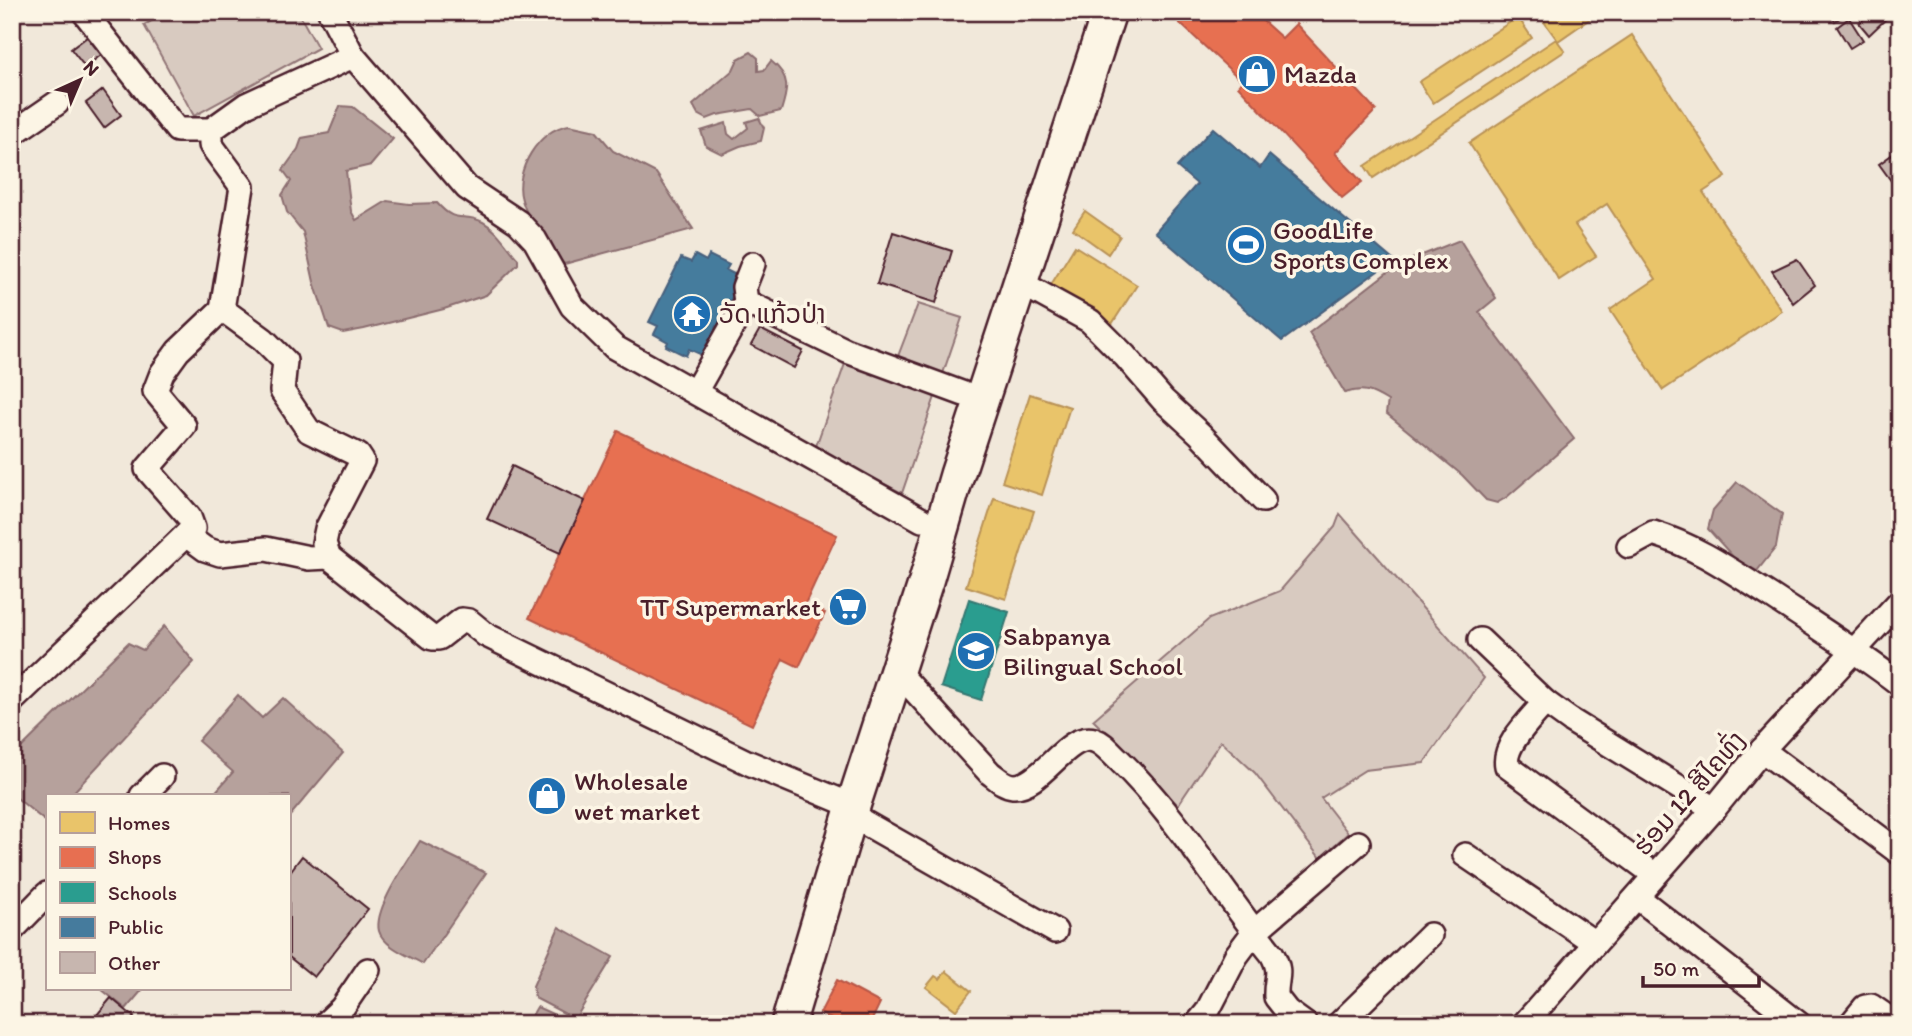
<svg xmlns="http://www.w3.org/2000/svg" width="1912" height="1036" font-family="Itim,'Noto Sans Lao',sans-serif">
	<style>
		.green { fill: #d8cac0; stroke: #917476; stroke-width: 2 }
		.water { fill: #b6a19c; stroke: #8b6d6f; stroke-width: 2 }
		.homes { fill: #e9c46a; stroke: #b99257; stroke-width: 2 }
		.shops { fill: #e76f51; stroke: #b85746; stroke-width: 2 }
		.schools { fill: #2a9d8f; stroke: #347771; stroke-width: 2 }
		.public { fill: #457b9d; stroke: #465f7b; stroke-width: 2 }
		.building { fill: #c7b6af; stroke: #4a1f2b; stroke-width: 2 }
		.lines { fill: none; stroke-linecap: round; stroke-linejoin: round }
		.minor-casing { stroke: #4a1f2b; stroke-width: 28 }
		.highway-casing { stroke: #4a1f2b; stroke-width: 38 }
		.minor { stroke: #fcf5e5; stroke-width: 23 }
		.highway { stroke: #fcf5e5; stroke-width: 33 }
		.labels { text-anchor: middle; stroke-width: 7; stroke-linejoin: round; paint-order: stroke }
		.poi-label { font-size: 26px; fill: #4a1f2b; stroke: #fcf5e5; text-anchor: start }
		.street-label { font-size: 26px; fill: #4a1f2b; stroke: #fcf5e5 }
	</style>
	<rect width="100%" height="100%" fill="#f1e8da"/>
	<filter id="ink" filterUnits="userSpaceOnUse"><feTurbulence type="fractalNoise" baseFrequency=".0143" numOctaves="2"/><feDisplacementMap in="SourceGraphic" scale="14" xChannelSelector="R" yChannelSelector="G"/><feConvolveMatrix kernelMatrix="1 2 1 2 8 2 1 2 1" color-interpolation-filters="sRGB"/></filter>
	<g filter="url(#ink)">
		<!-- green -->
		<g class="green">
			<polygon points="168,12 298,12 318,48 194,116 144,25"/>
			<polygon points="918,304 962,318 902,493 815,449 847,358 890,377"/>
			<polygon points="1340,514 1484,678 1424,763 1365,770 1321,798 1348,833 1320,858 1255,773 1221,741 1178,805 1093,720 1209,619 1280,591 1335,527"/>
		</g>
		<!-- water -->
		<g class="water">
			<path d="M751 52 758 58V71L764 70 771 61C791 77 788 89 781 111L760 116 752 109 717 115 707 119 698 114 693 105 733 70 738 59Z"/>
			<path d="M340 106 353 107 393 139 371 165 346 171 351 211 356 220 387 201 409 204 437 203C457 226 462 211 483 222 498 230 507 247 518 259V264L486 295 444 309 364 329 343 333 329 328 314 282 303 232 287 212 282 195 291 181 283 170 298 149 302 138 329 133Z"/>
			<polygon points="759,118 764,128 761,141 740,146 722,154 706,146 701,131 726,123 728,134 734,139 748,128 746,122"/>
			<path d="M569 125 596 131 613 151 656 173 693 229 564 264C547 245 529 224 522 200 513 171 539 129 569 125Z"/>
			<path d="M1460 240 1496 298 1479 312 1574 439 1507 497 1497 503 1486 500 1462 475 1386 413 1388 401C1372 391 1363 387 1345 393L1309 333 1397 265Z"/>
			<polygon points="1737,482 1782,514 1776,547 1757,571 1735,559 1708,529 1713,510"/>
			<polygon points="164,626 194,662 70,796 47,796 46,822 12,794 12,757 128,643 143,650"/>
			<polygon points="238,695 262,718 283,698 343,753 289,817 289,796 212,796 233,772 198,741"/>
			<path d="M420 841 486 873 423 964C411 957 383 946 379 931 373 909 408 861 420 841Z"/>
			<polygon points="559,927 613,957 575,1019 535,998 533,986"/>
			<polygon points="101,989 143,989 126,1009"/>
			<polygon points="537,1007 570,1022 573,1024 527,1024"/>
		</g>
		<!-- homes -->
		<g class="homes">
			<polygon points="1537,12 1586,12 1591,18 1558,41"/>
			<polygon points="1518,17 1532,38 1433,103 1419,82"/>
			<polygon points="1632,35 1726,177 1703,192 1782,311 1663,390 1610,310 1656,279 1607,204 1575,225 1596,256 1559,280 1469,143"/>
			<polygon points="1556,39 1565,51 1373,178 1365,166"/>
			<polygon points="1085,211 1120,236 1108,254 1073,229"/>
			<polygon points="1075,246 1137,285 1110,327 1049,288"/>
			<polygon points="1030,394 1070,407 1042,495 1002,482"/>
			<polygon points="994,498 1034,511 1006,599 966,586"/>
			<polygon points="946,971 971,991 956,1010 926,987 935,976 940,979"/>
		</g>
		<!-- shops -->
		<g class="shops">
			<polygon points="1176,12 1253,12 1282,38 1296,24 1376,110 1335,153 1362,182 1342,198 1238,86 1242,81 1172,16"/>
			<polygon points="618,431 837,535 805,604 825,613 799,667 783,659 752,725 529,618"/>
			<polygon points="837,980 880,1003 870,1024 840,1024 820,1013"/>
		</g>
		<!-- schools -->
		<polygon class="schools" points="969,599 1009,612 981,700 941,687"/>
		<!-- public -->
		<g class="public">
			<polygon points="1213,128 1260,168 1269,155 1393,260 1282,341 1155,232 1197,184 1177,167"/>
			<polygon points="695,255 706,261 709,255 729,265 726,270 742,278 729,303 734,305 722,329 716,326 702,355 689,349 686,356 666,346 668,342 654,334 658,326 649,322 681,258 691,262"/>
		</g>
		<!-- building -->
		<g class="building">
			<polygon points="1829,12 1847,12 1848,13 1835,21"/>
			<polygon points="1872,12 1882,12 1887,18 1869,35 1859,23"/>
			<polygon points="1849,18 1863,40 1850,48 1837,27"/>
			<polygon points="91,34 105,52 85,67 71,49"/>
			<polygon points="103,90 121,115 104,128 86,103"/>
			<polygon points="1900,149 1900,188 1897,189 1879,164"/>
			<polygon points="893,232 952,251 936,303 877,284"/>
			<polygon points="1797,259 1815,285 1793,303 1772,271"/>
			<polygon points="760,329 803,351 794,368 751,345"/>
			<polygon points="512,466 585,501 560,553 487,519"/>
			<polygon points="302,856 368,909 314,977 289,957 289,873"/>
			<polygon points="111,998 134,1017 128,1024 91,1022"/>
		</g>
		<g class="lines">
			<!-- minor casing -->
			<g class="minor-casing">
				<g id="minor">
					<polyline points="84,12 177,130 211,130 246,105 353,56"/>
					<polyline points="330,12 353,56 467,188 518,222 535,240 572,306 614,347 922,520"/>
					<polyline points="12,134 57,103"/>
					<polyline points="753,264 744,287 746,302 847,351 964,394"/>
					<polyline points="1021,283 1090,321 1125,356 1163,400 1200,434 1263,500"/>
					<polyline points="222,309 263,339 285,361 282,391 309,431 358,455 362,461 327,529 324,543 329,557 432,638 439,638 462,620 469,621 486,635 749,763 853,806"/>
					<polyline points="695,392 746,302"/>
					<polyline points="186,535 205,549 220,554 266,549 309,558 329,557"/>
					<path d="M1629 546 1653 533C1696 546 1733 572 1771 596 1815 625 1858 652 1900 684"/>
					<polyline points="1480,640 1545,702 1570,720 1714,809"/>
					<path d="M896 670 990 773C997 778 1003 785 1013 786 1041 788 1067 732 1094 740 1104 743 1111 753 1119 760 1178 817 1220 890 1272 954 1283 974 1275 977 1276 997L1287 1011 1305 1024"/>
					<polyline points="12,701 193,528 189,517 147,469 184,426 155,391 162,373 178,351 222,309 242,187 211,145 211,130"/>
					<path d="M1545 702C1533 717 1502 745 1507 766L1655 875"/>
					<polyline points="1762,750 1900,853"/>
					<polyline points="142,796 162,776"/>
					<polyline points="851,815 1055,931"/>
					<polyline points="1465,855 1595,943"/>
					<polyline points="1637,897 1799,1024"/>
					<polyline points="12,930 47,894"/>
					<polyline points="325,1024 342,1008 368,970"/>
					<polyline points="1197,1024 1207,1012 1236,956 1254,932 1358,843"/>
					<polyline points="1339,1024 1430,935"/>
					<polyline points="1524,1024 1714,809 1762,750 1900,601"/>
					<polyline points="1851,1024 1865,1007 1871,1006 1897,1024"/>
				</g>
			</g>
			<!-- highway casing -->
			<g class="highway-casing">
				<polyline id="highway" points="788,1024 853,806 926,581 957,475 1109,12"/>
			</g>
			<!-- minor -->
			<use href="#minor" class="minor"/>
			<!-- highway -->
			<use href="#highway" class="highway"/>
		</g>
	</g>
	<!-- icons -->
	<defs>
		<g id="shop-disc" transform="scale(2.0125)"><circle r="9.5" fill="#1f6fb2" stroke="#fcf5e5"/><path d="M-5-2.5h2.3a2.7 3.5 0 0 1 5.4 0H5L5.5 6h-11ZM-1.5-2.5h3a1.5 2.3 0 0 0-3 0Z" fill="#fff"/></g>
		<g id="stadium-disc" transform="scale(2.0125)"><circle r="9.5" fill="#1f6fb2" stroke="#fcf5e5"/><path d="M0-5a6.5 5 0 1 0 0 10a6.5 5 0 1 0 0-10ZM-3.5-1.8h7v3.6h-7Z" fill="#fff"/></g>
		<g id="temple-disc" transform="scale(2.0125)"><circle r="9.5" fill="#1f6fb2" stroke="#fcf5e5"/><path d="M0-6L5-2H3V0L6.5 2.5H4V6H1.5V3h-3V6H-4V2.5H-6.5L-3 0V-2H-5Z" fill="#fff"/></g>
		<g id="supermarket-disc" transform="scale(2.0125)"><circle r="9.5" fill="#1f6fb2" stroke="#fcf5e5"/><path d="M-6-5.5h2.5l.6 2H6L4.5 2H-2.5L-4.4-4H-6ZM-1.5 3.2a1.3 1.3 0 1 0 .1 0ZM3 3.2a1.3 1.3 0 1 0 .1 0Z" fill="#fff"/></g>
		<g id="school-disc" transform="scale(2.0125)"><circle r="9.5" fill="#1f6fb2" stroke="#fcf5e5"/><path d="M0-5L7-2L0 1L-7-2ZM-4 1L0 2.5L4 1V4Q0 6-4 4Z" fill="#fff"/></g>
	</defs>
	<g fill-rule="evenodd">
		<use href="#shop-disc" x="1257" y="74"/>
		<use href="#stadium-disc" x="1246" y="245"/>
		<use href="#temple-disc" x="692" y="314"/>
		<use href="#supermarket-disc" x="848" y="607"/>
		<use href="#school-disc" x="976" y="651"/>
		<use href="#shop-disc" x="547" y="796"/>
	</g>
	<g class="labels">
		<!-- poi labels -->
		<g class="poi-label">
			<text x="1284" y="83">Mazda</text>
			<text x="1273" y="239">GoodLife<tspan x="1273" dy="30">Sports Complex</tspan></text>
			<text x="719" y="323">ວັດ ແກ້ວປ່າ</text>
			<text x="821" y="616" text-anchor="end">TT Supermarket</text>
			<text x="1003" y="645">Sabpanya<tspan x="1003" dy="30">Bilingual School</tspan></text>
			<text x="574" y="790">Wholesale<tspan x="574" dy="30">wet market</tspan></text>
		</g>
		<!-- street labels -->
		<g class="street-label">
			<text transform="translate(1689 793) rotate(-49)" y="9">ຮ່ອມ 12 ສີໄຄທົ່ງ</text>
		</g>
	</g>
	<!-- margin -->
	<rect width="1912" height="1036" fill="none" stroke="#fcf5e5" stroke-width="42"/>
	<rect x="21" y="21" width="1870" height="994" fill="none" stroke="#4a1f2b" stroke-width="2.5" filter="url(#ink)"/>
	<!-- legend -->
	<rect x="46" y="794" width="245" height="196" fill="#fcf5e5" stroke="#b59f9b" stroke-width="2"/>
	<rect x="60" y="812" width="35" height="21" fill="#e9c46a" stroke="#b59f9b" stroke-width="2"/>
	<text x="108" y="830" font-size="21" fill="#4a1f2b">Homes</text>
	<rect x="60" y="847" width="35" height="21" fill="#e76f51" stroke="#b59f9b" stroke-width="2"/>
	<text x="108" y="864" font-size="21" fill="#4a1f2b">Shops</text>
	<rect x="60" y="882" width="35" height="21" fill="#2a9d8f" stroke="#b59f9b" stroke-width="2"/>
	<text x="108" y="900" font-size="21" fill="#4a1f2b">Schools</text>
	<rect x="60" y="917" width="35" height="21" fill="#457b9d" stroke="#b59f9b" stroke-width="2"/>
	<text x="108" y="934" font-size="21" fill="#4a1f2b">Public</text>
	<rect x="60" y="952" width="35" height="21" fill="#c7b6af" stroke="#b59f9b" stroke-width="2"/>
	<text x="108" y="970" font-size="21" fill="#4a1f2b">Other</text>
	<!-- north arrow -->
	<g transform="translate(80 80) rotate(44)" stroke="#fcf5e5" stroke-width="5" paint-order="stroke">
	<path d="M0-5L12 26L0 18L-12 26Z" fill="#4a1f2b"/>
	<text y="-10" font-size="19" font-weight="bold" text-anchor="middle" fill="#4a1f2b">N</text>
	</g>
	<!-- scale -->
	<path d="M1643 976v10h116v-10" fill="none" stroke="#4a1f2b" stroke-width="3.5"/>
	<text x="1653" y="976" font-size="21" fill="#4a1f2b" stroke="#fcf5e5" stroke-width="5" paint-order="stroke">50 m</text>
</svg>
